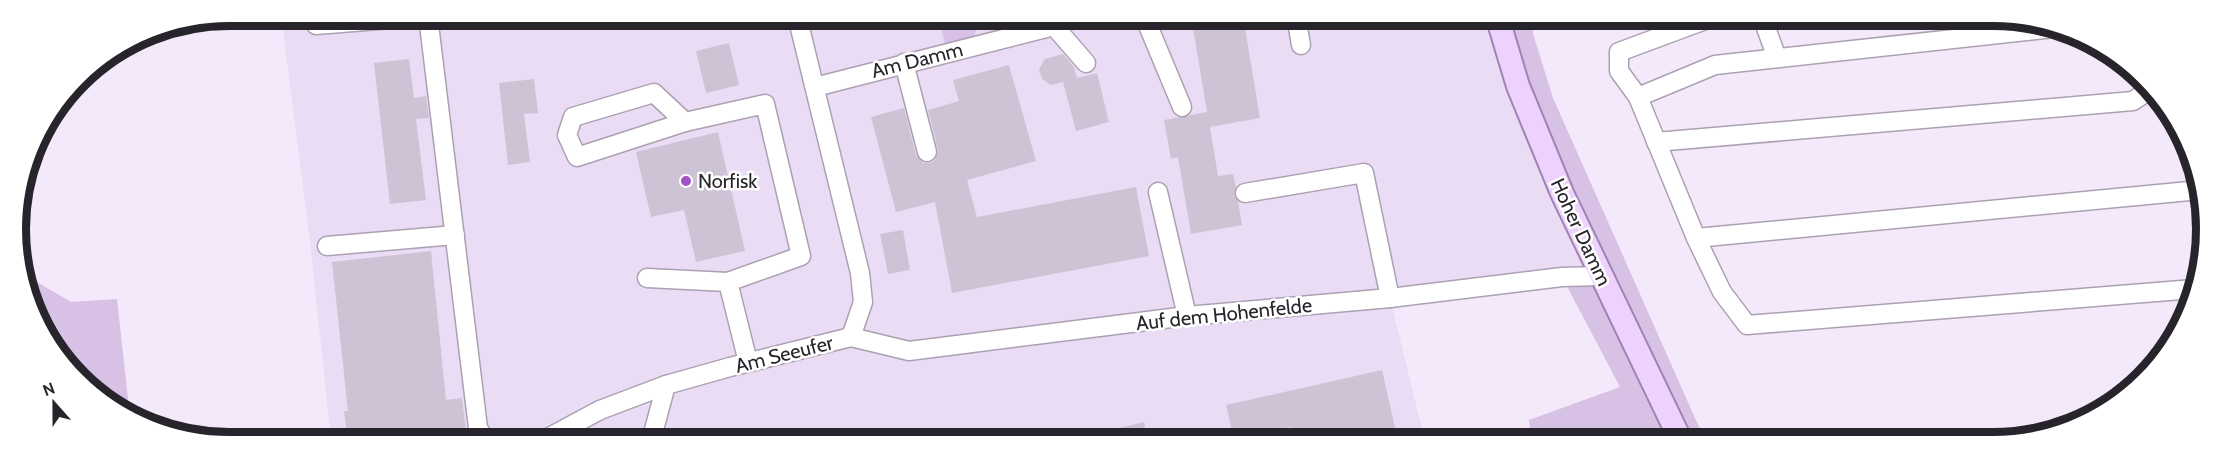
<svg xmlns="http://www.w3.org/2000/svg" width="2221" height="457" font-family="Cabin,sans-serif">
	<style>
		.built { fill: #ebdcf5 }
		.green { fill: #d7c1e5 }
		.forest { fill: #c2a5d4 }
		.building { fill: #cec3d5 }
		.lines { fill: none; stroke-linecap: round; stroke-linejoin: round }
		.minor-casing { stroke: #aba1b2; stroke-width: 21 }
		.major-casing { stroke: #a082b3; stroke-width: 26 }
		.minor { stroke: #fff; stroke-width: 18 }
		.major { stroke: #ecd2fd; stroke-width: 22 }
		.poi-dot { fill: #9e53c6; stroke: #fff; stroke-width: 2 }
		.labels { text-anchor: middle; stroke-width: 5; stroke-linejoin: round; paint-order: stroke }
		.street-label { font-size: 20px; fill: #28242b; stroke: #fff }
		.poi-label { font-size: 20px; fill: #28242b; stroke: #fff; text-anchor: start }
		.rim { fill: none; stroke: #28242b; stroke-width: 8 }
	</style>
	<rect width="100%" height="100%" fill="#f4e9fb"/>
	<!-- built -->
	<polygon class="built" points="281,15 938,16 947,51 968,47 984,16 1497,16 1600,276 1390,298 1425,441 331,440 310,242"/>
	<!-- green -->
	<g class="green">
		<polygon points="938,16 984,16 968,47 947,52"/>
		<polygon points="1497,16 1532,16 1533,34 1553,98 1699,427 1718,441 1531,441 1529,420 1620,387 1562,277 1599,276"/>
		<polygon points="23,274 71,302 117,299 130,417 68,369 26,297"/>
	</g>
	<!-- forest -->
	<polygon class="forest" points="2047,431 2007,442 1960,441 1959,436"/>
	<!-- building -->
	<g class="building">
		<polygon points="1191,16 1243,16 1260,118 1210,127 1218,176 1233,174 1236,187 1234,195 1238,201 1242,225 1191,234 1178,157 1171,159 1164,120 1207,112"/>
		<polygon points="729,43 739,85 706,93 696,51"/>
		<polygon points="1063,54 1074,67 1077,78 1097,73 1109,122 1076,131 1063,82 1051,85 1042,79 1039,69 1045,59"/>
		<polygon points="409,59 414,98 426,96 429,118 416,119 426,200 390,204 374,63"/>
		<polygon points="1009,65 1036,161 967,180 977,217 1136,187 1149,256 952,293 935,202 896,212 871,117 904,108 916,155 923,163 930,163 935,160 938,150 928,110 959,101 953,80"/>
		<polygon points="534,79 538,113 524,114 530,162 508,165 499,83"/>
		<polygon points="718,132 745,251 696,262 684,210 651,217 636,152"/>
		<polygon points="903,230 910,270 888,274 880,234"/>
		<polygon points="431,251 446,400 462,398 467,440 348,440 344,411 348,411 332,262"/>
		<polygon points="1382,370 1398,441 1292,441 1290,427 1234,439 1226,405"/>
		<polygon points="1144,422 1148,441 1091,441 1090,435"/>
	</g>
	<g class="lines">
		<!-- minor casing -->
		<g class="minor-casing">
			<g id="minor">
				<polyline points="797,16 860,273 863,302 851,337"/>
				<polyline points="1053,16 1054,26 1086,63"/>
				<polyline points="1144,16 1182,107"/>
				<polyline points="1296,16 1301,45"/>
				<polyline points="1762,17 1777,58"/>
				<polyline points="316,25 428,16 478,428 485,440"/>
				<polyline points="2054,28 1715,65 1638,97 1696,238 1722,292 1747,325 2194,289"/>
				<polyline points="904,63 927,152"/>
				<polyline points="815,87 1054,26"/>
				<polygon points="654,93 685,122 577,157 567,135 573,117"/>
				<polyline points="1638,97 1619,71 1619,52 1716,16"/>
				<polyline points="685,122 765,104 801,256 728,282 748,362"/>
				<polyline points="1656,142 2133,101 2151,89"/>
				<polyline points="1158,192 1187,316"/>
				<polyline points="1245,193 1364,173 1390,298"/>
				<polyline points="1696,238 2200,190"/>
				<polyline points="327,246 455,235"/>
				<polyline points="647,278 728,282"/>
				<polyline points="544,440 600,410 666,385 730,367 851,337 909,351 1187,316 1390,298 1562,277 1600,276"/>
				<polyline points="651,441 666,385"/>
			</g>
		</g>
		<!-- major casing -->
		<g class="major-casing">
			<polyline id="major" points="1497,16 1518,86 1562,193 1681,441"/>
		</g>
		<!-- minor -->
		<use href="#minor" class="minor"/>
		<!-- major -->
		<use href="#major" class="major"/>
	</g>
	<!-- markers -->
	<circle class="poi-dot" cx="686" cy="181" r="6"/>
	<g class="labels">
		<!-- street labels -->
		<g class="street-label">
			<text transform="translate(917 60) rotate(-14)" y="7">Am Damm</text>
			<text transform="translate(1581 232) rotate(65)" y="7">Hoher Damm</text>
			<text transform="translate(1224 314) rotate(-6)" y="7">Auf dem Hohenfelde</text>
			<text transform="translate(784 354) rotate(-14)" y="7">Am Seeufer</text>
		</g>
		<!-- poi labels -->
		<g class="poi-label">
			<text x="698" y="188">Norfisk</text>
		</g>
	</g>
	<!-- crop -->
	<path d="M0 0H2221V457H0ZM229 26H1993A203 203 0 0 1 2196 229V229A203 203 0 0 1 1993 432H229A203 203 0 0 1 26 229V229A203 203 0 0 1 229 26Z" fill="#fff" fill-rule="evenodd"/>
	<path class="rim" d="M229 26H1993A203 203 0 0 1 2196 229V229A203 203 0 0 1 1993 432H229A203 203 0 0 1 26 229V229A203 203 0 0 1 229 26Z"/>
	<!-- north arrow -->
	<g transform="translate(54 403) rotate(339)" stroke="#ffffff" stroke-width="4.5" paint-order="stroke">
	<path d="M0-4.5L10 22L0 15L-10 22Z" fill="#28242b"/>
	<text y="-9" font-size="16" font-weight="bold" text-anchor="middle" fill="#28242b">N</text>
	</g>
</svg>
